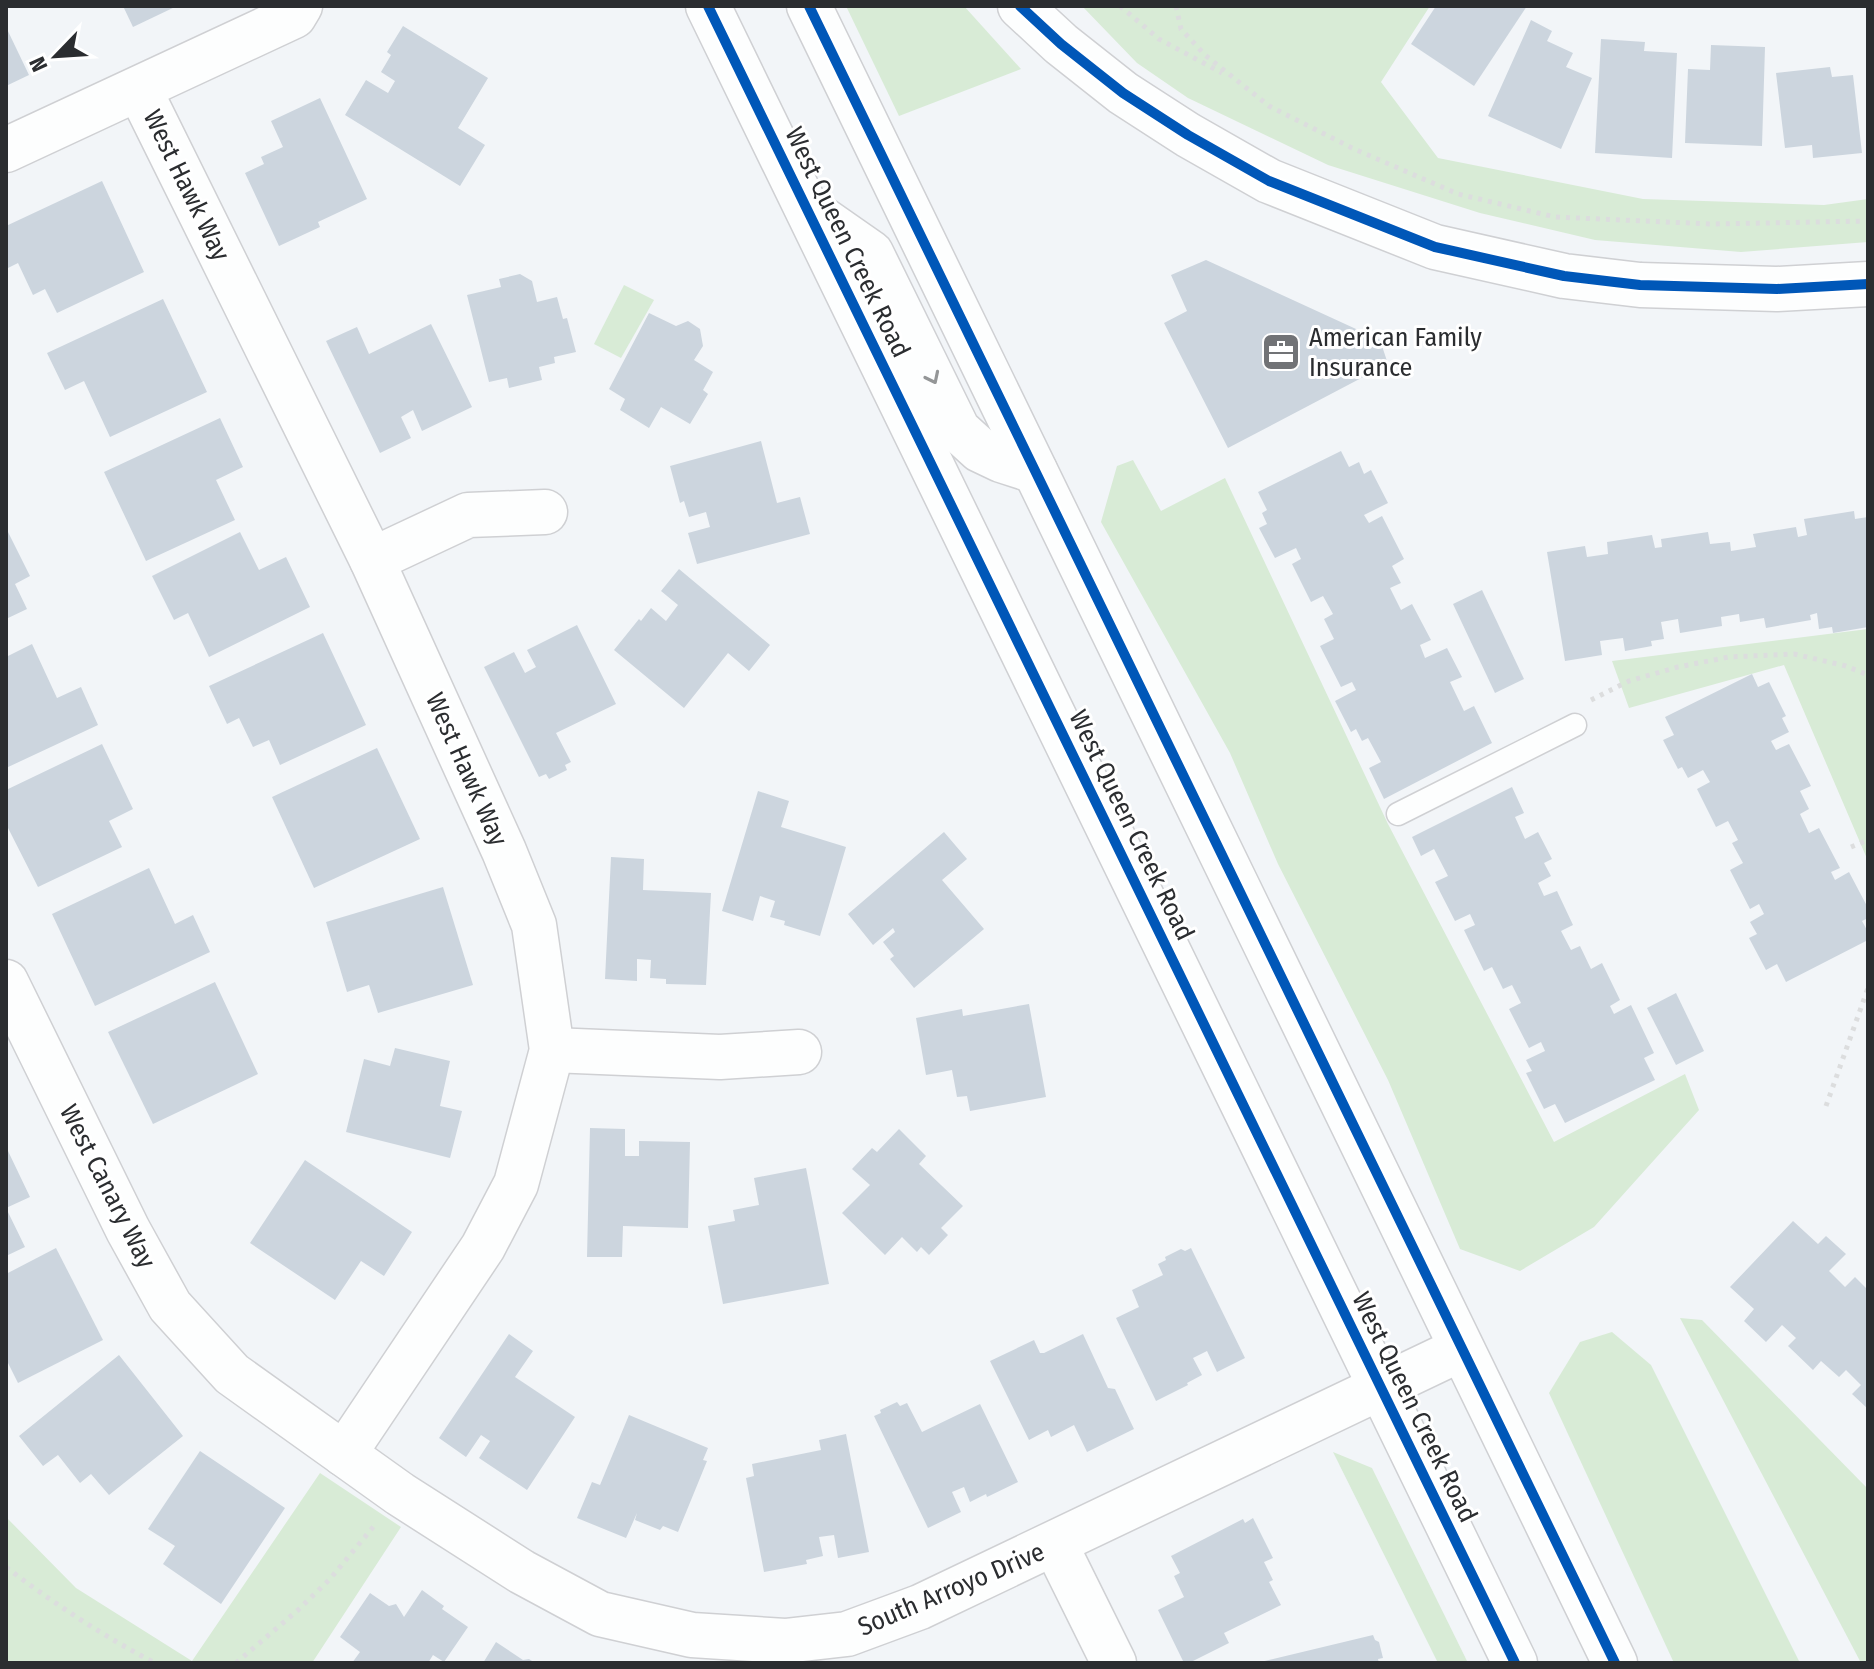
<svg xmlns="http://www.w3.org/2000/svg" width="1874" height="1669" font-family="'Fira Sans Condensed',sans-serif">
	<style>
		.green { fill: #d8ebd6 }
		.building { fill: #ccd5de }
		.lines { fill: none; stroke-linecap: round; stroke-linejoin: round }
		.lane-casing { stroke: #cfd0d3; stroke-width: 25 }
		.street-casing { stroke: #cfd0d3; stroke-width: 47 }
		.secondary-casing { stroke: #cfd0d3; stroke-width: 47 }
		.primary-casing { stroke: #cfd0d3; stroke-width: 47 }
		.path { stroke: #dcddde; stroke-width: 5; stroke-dasharray: 4 6; stroke-linecap: butt }
		.lane { stroke: #fdfefe; stroke-width: 22 }
		.street { stroke: #fdfefe; stroke-width: 44 }
		.secondary { stroke: #fdfefe; stroke-width: 44 }
		.primary { stroke: #fdfefe; stroke-width: 44 }
		.cycleway-casing { stroke: #fff; stroke-width: 15 }
		.cycleway { stroke: #0057b8; stroke-width: 10 }
		.oneway { stroke: #949697 }
		.labels { text-anchor: middle; stroke-width: 6; stroke-linejoin: round; paint-order: stroke }
		.street-label { font-size: 26px; fill: #2b2d30; stroke: #fff }
		.poi-label { font-size: 26px; fill: #2b2d30; stroke: #fff; text-anchor: start }
	</style>
	<rect width="100%" height="100%" fill="#f2f5f8"/>
	<!-- green -->
	<g class="green">
		<polygon points="846,6 964,6 1021,69 899,116"/>
		<polygon points="1082,6 1430,6 1381,82 1438,158 1643,199 1824,205 1868,199 1868,242 1741,252 1595,240 1480,213 1328,165 1188,98 1137,63"/>
		<polygon points="624,285 654,300 621,358 594,344"/>
		<polygon points="1133,460 1161,511 1225,478 1388,824 1554,1142 1685,1074 1699,1110 1594,1227 1520,1271 1460,1249 1388,1080 1278,864 1230,753 1101,522 1117,466"/>
		<polygon points="1868,629 1868,861 1784,665 1629,708 1612,661"/>
		<polygon points="1680,1318 1702,1320 1868,1489 1868,1663 1861,1663"/>
		<polygon points="1612,1332 1651,1365 1800,1663 1674,1663 1549,1393 1580,1342"/>
		<polygon points="1333,1452 1372,1468 1468,1663 1438,1663"/>
		<polygon points="320,1473 401,1527 312,1663 6,1663 6,1517 76,1588 192,1661"/>
	</g>
	<!-- building -->
	<g class="building">
		<polygon points="123,6 177,6 133,27"/>
		<polygon points="1436,6 1527,6 1474,86 1411,44"/>
		<polygon points="1531,20 1552,31 1547,41 1573,53 1566,67 1592,78 1561,149 1488,116"/>
		<polygon points="403,26 488,78 458,128 485,145 460,186 345,115 366,80 388,93 395,81 381,72 391,55 387,52"/>
		<polygon points="6,27 29,75 6,86"/>
		<polygon points="1601,39 1645,42 1644,51 1677,53 1672,158 1595,153"/>
		<polygon points="1711,45 1765,47 1762,146 1685,143 1688,69 1710,70"/>
		<polygon points="1830,67 1832,77 1853,75 1862,153 1813,158 1812,145 1785,148 1776,73"/>
		<polygon points="320,98 367,199 318,222 320,227 279,246 245,173 264,164 261,157 283,147 271,121"/>
		<polygon points="102,181 144,272 57,313 45,289 33,295 18,263 6,269 6,226"/>
		<polygon points="1206,260 1380,340 1388,364 1228,448 1164,323 1187,311 1171,275"/>
		<polygon points="520,274 532,281 537,302 557,297 563,319 567,318 576,352 554,357 555,363 539,367 542,380 509,388 507,378 489,382 467,295 501,287 499,279"/>
		<polygon points="163,299 207,392 110,437 84,381 65,390 47,353"/>
		<polygon points="649,313 676,326 688,321 700,329 703,346 694,360 713,372 703,390 708,394 690,424 661,407 649,428 620,410 625,399 609,389"/>
		<polygon points="431,324 472,407 422,431 413,410 401,417 411,438 380,453 326,341 357,327 369,354"/>
		<polygon points="220,418 243,467 216,480 235,520 146,561 104,472"/>
		<polygon points="761,441 777,503 800,497 810,534 697,564 688,533 710,527 706,512 689,517 684,501 680,503 670,466"/>
		<polygon points="1341,451 1349,467 1359,462 1364,474 1371,470 1388,503 1364,515 1369,523 1382,516 1404,559 1392,566 1401,583 1390,588 1401,610 1412,604 1431,640 1420,645 1425,658 1447,648 1462,677 1450,682 1464,711 1474,706 1492,743 1384,799 1369,768 1381,762 1368,738 1362,741 1356,729 1351,732 1335,701 1356,690 1352,682 1341,687 1320,646 1334,639 1324,619 1333,614 1323,596 1311,602 1292,564 1301,559 1296,548 1275,558 1259,528 1267,524 1262,513 1267,510 1258,492"/>
		<polygon points="1854,511 1855,519 1868,517 1868,627 1833,633 1832,627 1819,629 1817,613 1810,615 1811,620 1766,628 1764,618 1740,622 1739,614 1721,617 1722,626 1680,633 1678,619 1661,622 1664,639 1651,641 1652,646 1625,651 1623,638 1600,641 1602,655 1565,661 1547,552 1585,546 1587,557 1608,554 1607,542 1652,535 1655,548 1662,547 1661,539 1708,532 1710,544 1730,542 1731,551 1756,547 1753,534 1796,527 1798,537 1807,535 1804,519"/>
		<polygon points="6,528 30,576 15,584 27,609 6,619"/>
		<polygon points="240,532 259,570 286,557 310,607 209,657 188,613 174,620 152,576"/>
		<polygon points="679,569 770,645 749,671 728,653 684,708 614,650 639,619 641,621 651,608 666,621 678,605 661,591"/>
		<polygon points="1482,590 1524,679 1495,693 1453,604"/>
		<polygon points="577,625 616,704 556,733 571,762 565,765 567,770 549,779 546,774 539,777 484,667 514,652 525,673 536,667 527,650"/>
		<polygon points="323,633 366,725 280,765 269,740 253,747 239,718 227,724 209,686"/>
		<polygon points="32,644 57,698 81,687 98,725 6,768 6,657"/>
		<polygon points="1752,674 1758,687 1769,682 1786,716 1782,718 1789,732 1771,741 1776,750 1789,744 1811,786 1800,791 1809,809 1800,814 1809,833 1819,828 1840,868 1831,872 1835,880 1849,872 1868,908 1868,918 1862,921 1868,932 1868,940 1786,982 1777,964 1766,970 1749,938 1757,934 1750,922 1764,914 1759,904 1750,909 1730,870 1743,863 1732,843 1738,840 1728,821 1716,827 1697,789 1710,782 1703,770 1688,778 1682,767 1678,769 1663,740 1674,735 1665,717"/>
		<polygon points="102,744 133,809 109,821 122,847 38,887 6,824 6,790"/>
		<polygon points="377,748 420,839 314,888 272,797"/>
		<polygon points="1512,787 1524,813 1515,817 1525,839 1538,832 1552,859 1544,863 1551,876 1538,883 1544,896 1557,891 1573,925 1561,931 1571,950 1580,946 1591,969 1602,963 1620,1000 1610,1006 1614,1014 1631,1005 1654,1053 1644,1058 1655,1080 1565,1123 1555,1104 1544,1109 1526,1073 1532,1071 1526,1060 1545,1051 1541,1042 1529,1048 1509,1009 1521,1003 1512,985 1503,989 1492,967 1484,971 1464,930 1475,925 1470,914 1455,921 1435,882 1448,876 1434,849 1421,856 1412,837"/>
		<polygon points="758,791 789,801 781,827 846,847 820,936 784,925 785,921 770,917 775,901 760,896 753,921 722,911"/>
		<polygon points="944,832 967,859 942,880 984,929 914,988 890,959 894,956 883,942 895,932 893,928 873,945 848,914"/>
		<polygon points="611,857 644,859 643,890 711,893 706,985 666,984 666,979 650,978 651,960 637,959 637,981 605,979"/>
		<polygon points="149,868 175,924 193,915 210,952 95,1006 52,914"/>
		<polygon points="443,887 473,985 378,1013 369,985 347,992 326,922"/>
		<polygon points="215,982 258,1074 153,1124 108,1032"/>
		<polygon points="1676,993 1704,1051 1676,1065 1647,1008"/>
		<polygon points="1029,1004 1046,1097 970,1111 967,1096 957,1097 952,1070 926,1075 916,1018 962,1009 963,1016"/>
		<polygon points="395,1048 450,1061 440,1106 462,1111 450,1158 346,1132 364,1059 390,1066"/>
		<polygon points="590,1128 625,1129 625,1156 639,1156 639,1141 690,1142 688,1228 623,1226 622,1257 587,1257"/>
		<polygon points="899,1129 926,1156 919,1164 963,1206 941,1228 948,1235 929,1255 921,1247 917,1252 902,1237 885,1255 842,1213 870,1185 852,1169 872,1148 877,1152"/>
		<polygon points="8,1151 30,1197 6,1208 25,1247 6,1256 6,1152"/>
		<polygon points="305,1160 412,1232 384,1276 361,1261 335,1300 250,1243"/>
		<polygon points="806,1168 829,1284 723,1304 708,1226 735,1221 733,1210 759,1205 754,1178"/>
		<polygon points="1793,1221 1818,1244 1826,1236 1846,1254 1829,1271 1845,1287 1855,1277 1868,1290 1868,1409 1852,1394 1861,1385 1846,1370 1839,1377 1821,1361 1813,1370 1788,1346 1796,1338 1782,1325 1766,1342 1744,1321 1754,1309 1730,1287"/>
		<polygon points="56,1248 103,1340 18,1383 6,1359 6,1274"/>
		<polygon points="1191,1248 1245,1358 1217,1372 1207,1351 1193,1358 1202,1375 1187,1383 1188,1385 1156,1401 1116,1318 1139,1307 1132,1290 1163,1275 1158,1264 1166,1260 1165,1257 1181,1249 1185,1251"/>
		<polygon points="509,1334 533,1351 515,1377 575,1417 527,1490 479,1458 490,1441 481,1435 466,1457 439,1438"/>
		<polygon points="1083,1334 1108,1388 1115,1389 1134,1429 1087,1452 1074,1425 1051,1437 1048,1430 1029,1440 990,1361 1034,1340 1040,1353 1044,1353"/>
		<polygon points="119,1355 183,1436 109,1495 91,1474 80,1483 58,1455 43,1466 19,1436"/>
		<polygon points="897,1402 900,1406 907,1403 922,1432 980,1404 1018,1482 987,1497 986,1494 970,1502 964,1487 952,1492 961,1512 928,1528 874,1416 881,1413 880,1410"/>
		<polygon points="629,1415 708,1448 703,1460 707,1461 678,1532 663,1526 660,1530 635,1520 637,1513 626,1538 577,1518 592,1482 600,1485"/>
		<polygon points="846,1434 869,1552 838,1558 834,1535 819,1537 823,1556 806,1560 807,1564 764,1572 746,1478 754,1476 752,1464 821,1450 819,1440"/>
		<polygon points="200,1451 285,1508 221,1604 163,1564 175,1546 148,1529"/>
		<polygon points="1253,1518 1273,1558 1264,1562 1273,1580 1269,1582 1281,1605 1224,1633 1229,1643 1189,1663 1184,1663 1158,1610 1184,1597 1174,1576 1180,1573 1171,1556 1243,1519 1245,1523"/>
		<polygon points="422,1590 444,1606 442,1609 468,1627 444,1662 433,1655 428,1663 352,1663 360,1652 340,1637 370,1593 389,1606 396,1604 404,1617"/>
		<polygon points="1373,1635 1375,1640 1379,1642 1383,1658 1378,1659 1379,1663 1256,1663"/>
		<polygon points="496,1642 523,1660 529,1659 535,1663 483,1663"/>
	</g>
	<g class="lines">
		<!-- lane casing -->
		<g class="lane-casing">
			<polyline id="lane" points="1398,814 1575,725"/>
		</g>
		<!-- street casing -->
		<g class="street-casing">
			<g id="street">
				<polyline points="139,89 372,560 504,851 534,925 552,1050 516,1184 483,1247 344,1454"/>
				<polyline points="6,150 294,16 300,6"/>
				<polyline points="372,560 468,515 545,512"/>
				<polyline points="6,982 128,1230 170,1306 232,1374 400,1494 522,1572 600,1614 692,1635 785,1641 847,1634 920,1607 1461,1349"/>
				<polyline points="552,1050 720,1057 799,1052"/>
				<polyline points="1055,1544 1114,1663"/>
			</g>
		</g>
		<!-- secondary casing -->
		<g class="secondary-casing">
			<polyline id="secondary" points="1020,6 1061,44 1123,93 1188,135 1269,181 1435,247 1564,276 1640,285 1777,289 1868,284"/>
		</g>
		<!-- primary casing -->
		<g class="primary-casing">
			<g id="primary">
				<polyline points="708,6 1515,1663"/>
				<polyline points="809,6 1615,1663"/>
				<polyline points="808,209 871,253 958,430 980,450 1001,460 1035,471"/>
			</g>
		</g>
		<!-- path -->
		<g class="path">
			<polyline points="1120,6 1159,39 1222,73"/>
			<polyline points="1176,6 1181,29 1205,55 1269,106 1352,148 1458,194 1555,217 1711,224 1868,221"/>
			<polyline points="1591,700 1629,681 1678,667 1729,657 1794,654 1846,666 1868,675"/>
			<polyline points="1851,847 1868,840"/>
			<polyline points="1826,1106 1868,988"/>
			<path d="M6 1567C53 1603 103 1636 155 1663"/>
			<polyline points="236,1663 298,1610 330,1579 374,1526"/>
		</g>
		<!-- lane -->
		<use href="#lane" class="lane"/>
		<!-- street -->
		<use href="#street" class="street"/>
		<!-- secondary -->
		<use href="#secondary" class="secondary"/>
		<!-- primary -->
		<use href="#primary" class="primary"/>
		<!-- cycleway casing -->
		<g class="cycleway-casing">
			<g id="cycleway">
				<polyline points="708,6 1515,1663"/>
				<polyline points="809,6 1615,1663"/>
				<polyline points="1020,6 1061,44 1123,93 1188,135 1269,181 1435,247 1564,276 1640,285 1777,289 1868,284"/>
			</g>
		</g>
		<!-- cycleway -->
		<use href="#cycleway" class="cycleway"/>
	</g>
	<!-- one-way arrows -->
	<defs><path id="oneway-chevron" d="M-2-3.5L2.5 0L-2 3.5" fill="none" stroke-width="1.6" stroke-linecap="round" stroke-linejoin="round" transform="scale(2)"/></defs>
	<use class="oneway" href="#oneway-chevron" transform="translate(933 378) rotate(64)"/>
	<!-- icons -->
	<defs>
		<g id="office-square" transform="scale(2)"><rect x="-9" y="-9" width="18" height="18" rx="4" fill="#717376" stroke="#fff"/><path d="M-6-3h4V-5.5h4V-3h4V5H-6ZM-1-4.5V-3h2v-1.5ZM-6 0V1H6V0Z" fill="#fff"/></g>
	</defs>
	<g fill-rule="evenodd">
		<use href="#office-square" x="1281" y="352"/>
	</g>
	<g class="labels">
		<!-- street labels -->
		<g class="street-label">
			<text transform="translate(187 185) rotate(64)" y="9">West Hawk Way</text>
			<text transform="translate(848 242) rotate(64)" y="9">West Queen Creek Road</text>
			<text transform="translate(467 769) rotate(66)" y="9">West Hawk Way</text>
			<text transform="translate(1132 825) rotate(64)" y="9">West Queen Creek Road</text>
			<text transform="translate(108 1186) rotate(63)" y="9">West Canary Way</text>
			<text transform="translate(1415 1407) rotate(64)" y="9">West Queen Creek Road</text>
			<text transform="translate(951 1589) rotate(-23)" y="9">South Arroyo Drive</text>
		</g>
		<!-- poi labels -->
		<g class="poi-label">
			<text x="1309" y="346">American Family<tspan x="1309" dy="30">Insurance</tspan></text>
		</g>
	</g>
	<!-- border -->
	<rect width="1874" height="1669" fill="none" stroke="#2b2d30" stroke-width="16"/>
	<!-- north arrow -->
	<g transform="translate(56 56) rotate(245)" stroke="#ffffff" stroke-width="6" paint-order="stroke">
	<path d="M0-6L14 30L0 20L-14 30Z" fill="#2b2d30"/>
	<text y="-12" font-size="22" font-weight="bold" text-anchor="middle" fill="#2b2d30">N</text>
	</g>
</svg>
